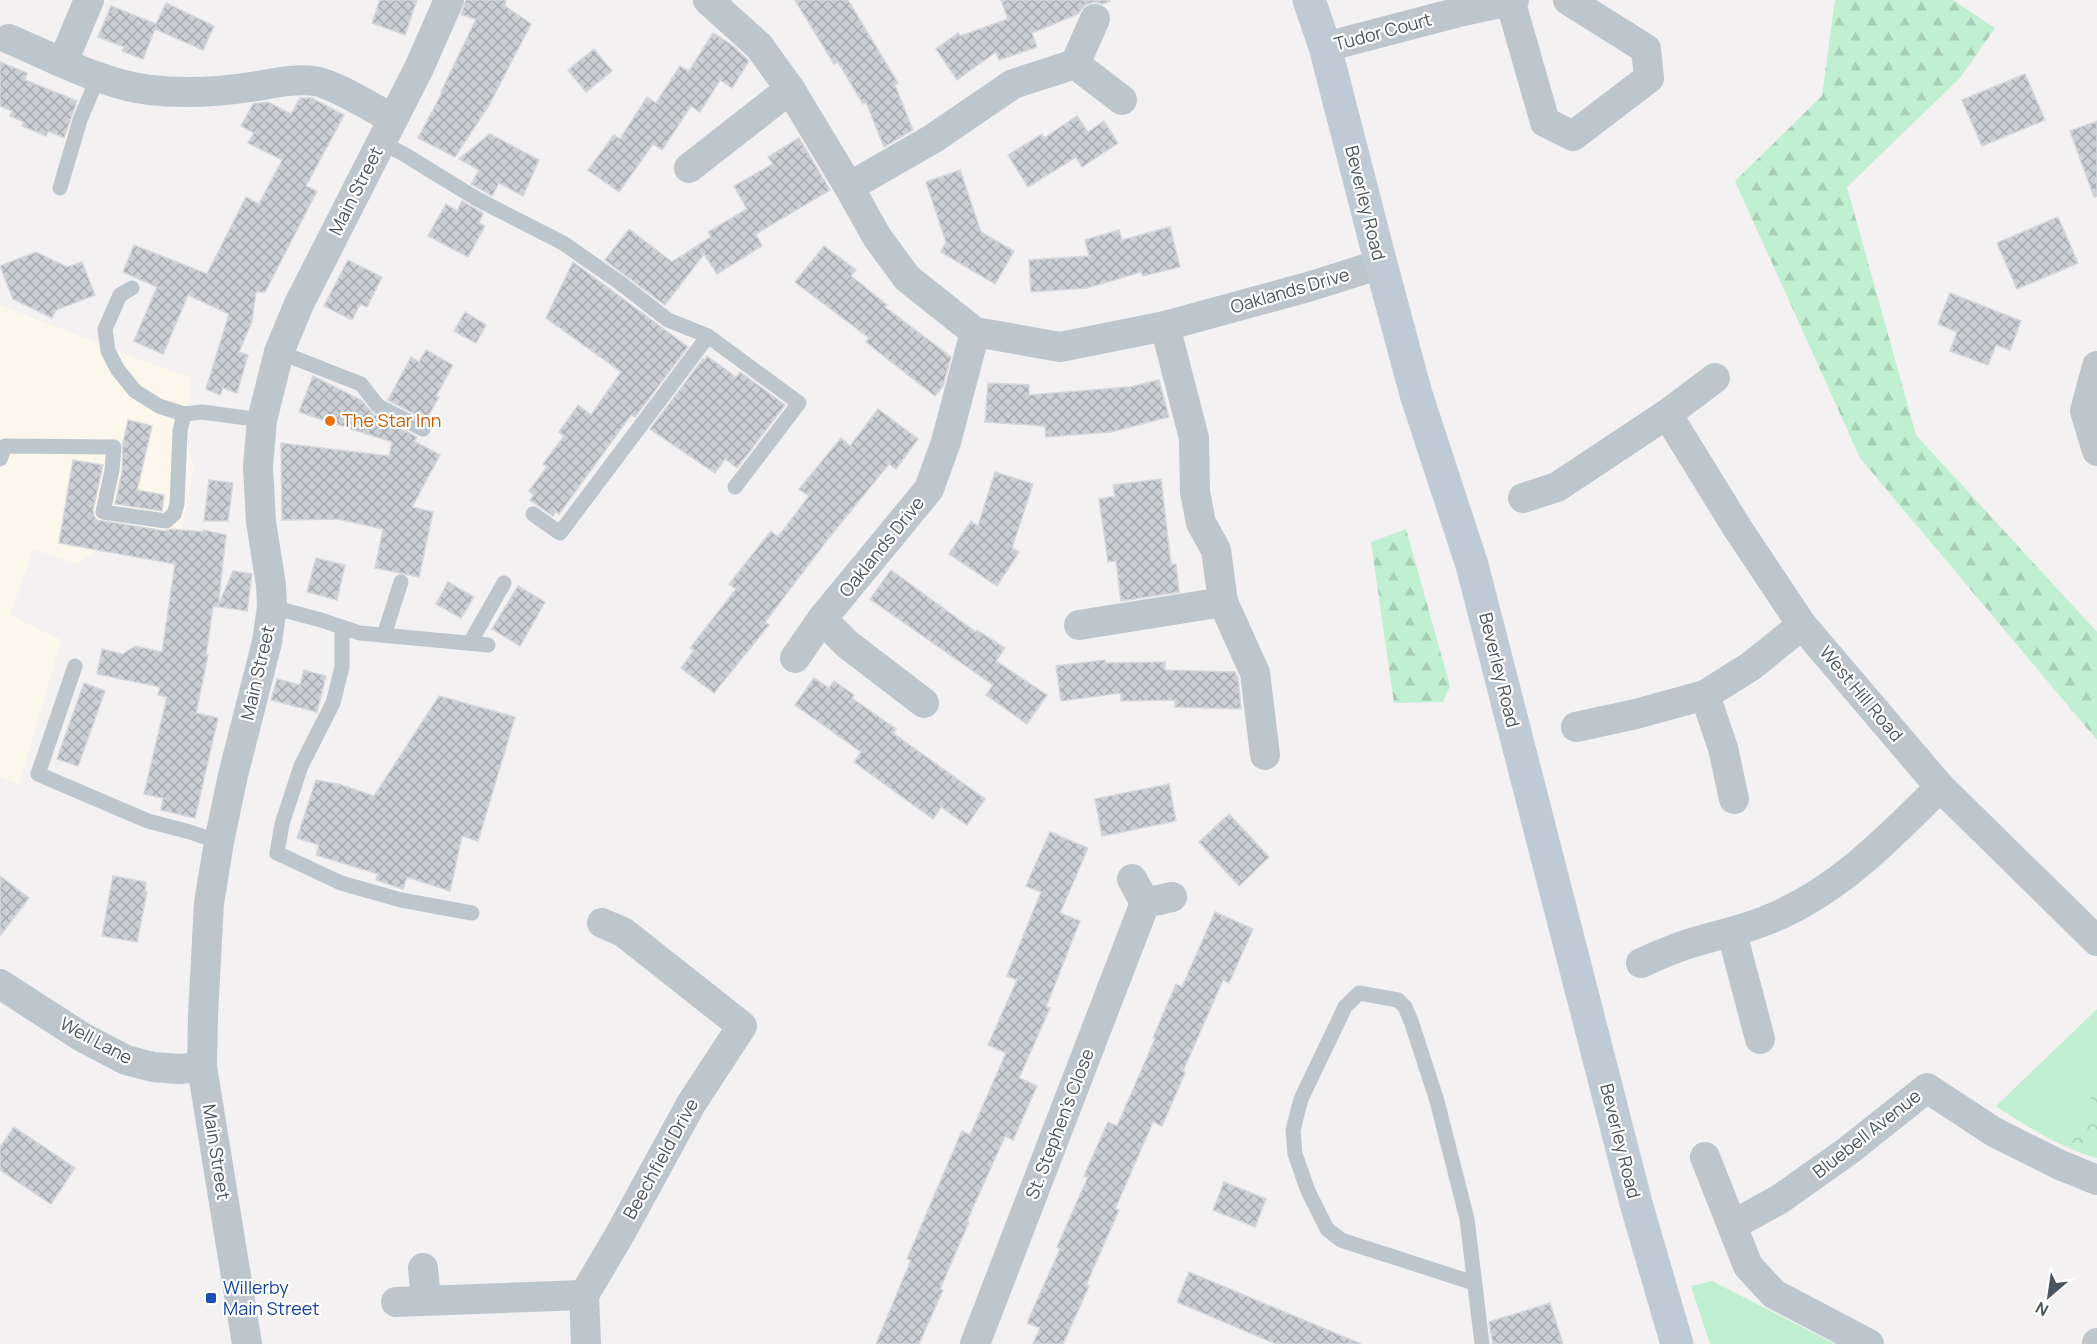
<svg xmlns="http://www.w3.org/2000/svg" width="2097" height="1344" font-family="Manrope,sans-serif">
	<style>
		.commercial { fill: #fcf7ec }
		.grass { fill: #c1efd1 }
		.forest { fill: url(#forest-firs) }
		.park { fill: url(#park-crowns) }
		.building { fill: url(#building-cross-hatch); stroke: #d5d7dc; stroke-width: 1.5 }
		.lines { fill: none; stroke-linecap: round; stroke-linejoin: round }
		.lane { stroke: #bdc6cd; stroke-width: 15 }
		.street { stroke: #bdc6cd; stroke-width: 30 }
		.secondary { stroke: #bfcad4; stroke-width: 33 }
		.food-dot { fill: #e8710a; stroke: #fff; stroke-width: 2 }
		.transit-dot { fill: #1a4fb4; stroke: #fff; stroke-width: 2 }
		.labels { text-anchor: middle; stroke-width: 4.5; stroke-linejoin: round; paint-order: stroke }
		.street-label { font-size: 18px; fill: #49555e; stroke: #fff }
		.food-label { font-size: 18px; fill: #c56008; stroke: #fff; text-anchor: start }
		.transit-label { font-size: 18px; fill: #164399; stroke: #fff; text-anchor: start }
	</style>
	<defs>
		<pattern id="forest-firs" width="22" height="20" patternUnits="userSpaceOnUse" patternTransform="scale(1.5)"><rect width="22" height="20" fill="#c1efd1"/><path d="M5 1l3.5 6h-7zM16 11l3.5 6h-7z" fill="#a7cfb6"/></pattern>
		<pattern id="park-crowns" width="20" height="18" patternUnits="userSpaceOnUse" patternTransform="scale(1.5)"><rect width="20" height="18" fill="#c1efd1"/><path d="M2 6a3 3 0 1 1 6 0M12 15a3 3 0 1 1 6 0" fill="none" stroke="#a7cfb6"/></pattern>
		<pattern id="building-cross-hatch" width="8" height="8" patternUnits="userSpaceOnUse" patternTransform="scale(1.5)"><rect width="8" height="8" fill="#cbced3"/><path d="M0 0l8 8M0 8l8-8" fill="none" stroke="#a7aaae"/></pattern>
	</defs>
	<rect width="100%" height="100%" fill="#f3f1f1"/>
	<!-- commercial -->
	<polygon class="commercial" points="0,305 130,356 191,378 185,431 194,468 175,565 98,550 77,564 33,549 10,615 61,640 19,785 0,777"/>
	<!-- grass -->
	<g class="grass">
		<path d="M2097 1009V1158C2060 1147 2027 1127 1996 1106Z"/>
		<polygon points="1712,1281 1835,1344 1710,1344 1691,1286"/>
	</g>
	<!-- forest -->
	<g class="forest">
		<polygon points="1835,0 1953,0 1995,28 1960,78 1847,187 1916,435 2097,632 2097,740 1860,458 1735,181 1822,96"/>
		<polygon points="1406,529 1450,686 1443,702 1394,703 1371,542"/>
	</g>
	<!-- park -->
	<polygon class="park" points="2097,1084 2097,1147 2088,1144 2084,1154 2070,1148"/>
	<!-- building -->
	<g class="building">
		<polygon points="380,0 417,0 405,35 372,23"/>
		<polygon points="466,0 506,0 505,6 531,24 489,105 455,157 418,138 442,93 441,92 476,19 461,15"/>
		<polygon points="795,0 848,0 898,83 895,85 913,130 884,147 866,102 863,104 838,62 834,64"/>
		<polygon points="1001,0 1110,0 1110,1 1103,4 1094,2 1085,5 1078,14 1032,33 1037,47 999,60 996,52 957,80 936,49 958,33 960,36 1008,19"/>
		<polygon points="166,3 214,26 203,50 155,29 143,59 122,51 124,47 98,37 111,6 156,24"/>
		<polygon points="713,33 732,45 749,61 732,88 720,80 700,112 691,106 662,150 653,144 619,192 588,170 614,135 620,139 647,97 656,103 680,66 689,71"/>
		<polygon points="594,49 612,71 586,92 568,70"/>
		<polygon points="0,62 27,73 25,80 77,101 64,138 48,131 46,136 22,126 24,122 10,116 12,111 0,106"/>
		<polygon points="2025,74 2045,120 1982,146 1962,100"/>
		<polygon points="300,98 312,98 344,115 306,186 317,191 265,292 256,292 252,321 239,352 248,355 237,393 223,388 220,395 206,389 229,314 188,295 163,354 134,341 157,287 123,272 134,245 207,274 246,197 259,204 282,160 248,143 254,133 241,126 253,104 268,102 291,114"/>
		<polygon points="1077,116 1088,132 1104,121 1118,143 1082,167 1076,157 1028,187 1008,155 1042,134 1044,138"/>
		<polygon points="2097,121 2097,196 2094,197 2070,131"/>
		<polygon points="490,134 539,160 523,196 499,183 492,196 471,184 479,170 459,159"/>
		<polygon points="799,138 830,190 756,234 762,246 717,274 704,254 665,305 605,260 629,229 672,262 711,237 708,232 747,209 734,186 773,164 768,157"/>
		<polygon points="960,170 981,232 1014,251 995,284 941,252 946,242 926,182"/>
		<polygon points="462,201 483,213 479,223 485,226 468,257 428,236 446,204 457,211"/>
		<polygon points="2058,217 2078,263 2017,289 1997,243"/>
		<polygon points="1170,227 1180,267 1143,276 1141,272 1087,288 1031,292 1029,260 1089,256 1085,240 1119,230 1122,240"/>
		<polygon points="824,246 856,270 851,276 887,305 885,307 951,357 943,386 935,396 866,342 869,338 795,282"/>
		<polygon points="36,252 67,267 82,262 95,295 56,310 52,318 13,299 0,266"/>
		<polygon points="348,260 382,277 367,307 360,304 352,320 324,306"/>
		<polygon points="573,262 688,347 635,417 631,415 559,514 556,511 553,516 530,500 534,495 529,491 547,467 543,464 564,436 559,432 578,405 591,415 621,372 546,318"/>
		<polygon points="1950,293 2021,321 2010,350 1996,345 1988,365 1950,351 1957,332 1938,324"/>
		<polygon points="465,312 486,325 476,343 454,331"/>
		<polygon points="426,350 453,365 436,396 439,397 426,420 388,400 411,357 419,362"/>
		<polygon points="707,356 736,377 740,372 785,405 737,468 725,459 715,473 650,429 703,359 705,360"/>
		<polygon points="313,376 361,400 373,414 417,437 414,441 440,455 412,507 433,512 419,577 375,568 383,529 338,519 282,520 281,443 389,456 392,442 299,412"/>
		<polygon points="1159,380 1169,417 1111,432 1046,437 1045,426 985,422 988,383 1029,385 1029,395 1130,387"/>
		<polygon points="878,409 918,439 896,469 889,464 828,539 765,622 769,625 714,693 681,668 694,650 690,648 736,589 729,584 771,531 778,537 809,496 799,489 841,438 850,446"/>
		<polygon points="128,420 152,426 137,490 164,495 162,511 115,504 122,472 123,443"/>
		<polygon points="73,460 103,465 93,510 94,516 97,520 165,531 171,529 203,532 203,530 226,535 218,606 233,571 252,574 247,611 213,606 206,655 208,655 196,713 218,718 195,818 161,810 163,798 144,794 167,697 158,695 160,687 97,674 102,649 123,654 135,646 162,652 175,564 59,543"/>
		<polygon points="995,472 1033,484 1012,548 1019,552 997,586 949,554 971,521 978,526"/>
		<polygon points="1161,479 1171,564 1176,564 1179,592 1121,601 1116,561 1108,562 1099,499 1115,496 1113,485"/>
		<polygon points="209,480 233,483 228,521 204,521"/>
		<polygon points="316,558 345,565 337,600 307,592"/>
		<polygon points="891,570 976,632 977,630 1005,648 996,661 1047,695 1027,724 986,695 993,685 870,599"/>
		<polygon points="448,582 474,597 461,618 436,604"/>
		<polygon points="518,586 545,602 520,646 492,629"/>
		<polygon points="1105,660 1105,663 1165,662 1165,670 1235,672 1238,678 1241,709 1175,707 1175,700 1121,701 1121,693 1061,701 1056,666"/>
		<polygon points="304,670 326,676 317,712 271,700 277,679 300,685"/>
		<polygon points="814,678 829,688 834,681 854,695 852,698 896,729 893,733 985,799 967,825 941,807 933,819 854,762 861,752 795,705"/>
		<polygon points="84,683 105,691 78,766 57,759"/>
		<polygon points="439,696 515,717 478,841 462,836 450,891 407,877 403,889 376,880 378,874 316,855 319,845 297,838 316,780 338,784 374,796"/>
		<polygon points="1169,784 1176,821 1102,836 1095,799"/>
		<polygon points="1229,814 1269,857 1239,886 1199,842"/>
		<polygon points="1050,832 1088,848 1060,913 1080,921 1046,1007 1050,1008 1019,1078 1037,1086 1013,1140 1005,1136 967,1221 969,1222 940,1289 943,1290 919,1344 876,1344 911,1260 907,1259 962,1131 970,1135 1006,1053 988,1045 1017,980 1007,976 1041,892 1026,886"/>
		<polygon points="0,876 29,898 0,936"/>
		<polygon points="113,876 146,882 145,891 147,892 137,942 102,936"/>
		<polygon points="1215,912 1253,929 1229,983 1223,980 1183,1071 1185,1073 1162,1126 1153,1122 1115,1209 1119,1210 1086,1285 1089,1286 1063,1344 1033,1344 1040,1328 1027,1323 1060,1249 1057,1247 1088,1177 1084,1176 1108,1122 1117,1126 1155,1039 1153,1038 1176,984 1182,987"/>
		<polygon points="14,1127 75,1168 51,1204 0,1170 0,1147"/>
		<polygon points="1224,1182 1266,1199 1255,1227 1213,1210"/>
		<polygon points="1189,1272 1361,1344 1276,1344 1177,1302"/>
		<polygon points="1550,1303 1563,1344 1493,1344 1489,1322"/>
	</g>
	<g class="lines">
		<!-- lane -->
		<g class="lane">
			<polyline points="381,143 402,153 477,199 563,243 619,282 668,320 708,336 799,403 735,487"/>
			<polyline points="60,188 80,120 98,77"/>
			<polyline points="132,288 120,295 105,329 108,351 118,370 135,391 159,406 184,414 202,412 262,420"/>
			<polyline points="279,352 361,384 378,406 423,429"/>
			<polyline points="0,459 5,446 114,447 112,470 103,512 166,521 174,514 177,504 180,431 184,414"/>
			<polyline points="533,514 560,533 708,336"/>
			<polyline points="272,607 321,620 360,633 488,645"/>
			<polyline points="342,628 342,667 333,703 301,766 282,824 277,853 341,883 401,900 472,913"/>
			<polyline points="384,635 401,582"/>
			<polyline points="470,643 504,583"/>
			<polyline points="75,666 38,774 148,821 190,832 219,842"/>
			<polyline points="1474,1283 1341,1240 1327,1229 1308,1191 1295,1154 1293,1130 1301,1099 1345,1007 1359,993 1398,1000 1405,1007 1411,1021 1437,1101 1467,1219 1482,1344"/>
		</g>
		<!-- street -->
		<g class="street">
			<polyline points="708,0 759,46 790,89 849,187 877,237 907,278 975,332 1060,347 1165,326 1308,287 1381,264"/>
			<polyline points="1510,0 1545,122 1573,136 1649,78 1646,49 1568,0"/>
			<polyline points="1095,19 1075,64 1122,100"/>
			<path d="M9 39C54 58 101 84 150 90 184 94 217 92 251 87 271 84 294 78 315 81 334 84 374 109 393 119"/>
			<polyline points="1325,47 1463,11 1514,0"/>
			<polyline points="63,62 89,0"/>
			<polyline points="689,168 790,89"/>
			<polyline points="849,187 934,138 1013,84 1075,64"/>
			<polyline points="1165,326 1194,438 1195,492 1201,523 1216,550 1223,602 1255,673 1265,755"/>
			<polyline points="2097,366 2085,411 2097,451"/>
			<polyline points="1667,414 1738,529 1802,625 1940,787 2097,941"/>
			<polyline points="1523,498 1557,487 1667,414 1715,378"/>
			<polyline points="822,619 847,644 924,703"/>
			<polyline points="1079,625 1223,602"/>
			<polyline points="795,658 822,619 929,489 946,442 975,332"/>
			<polyline points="1705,695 1723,748 1734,799"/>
			<polyline points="1576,727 1636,714 1705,695 1751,666 1802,625"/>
			<polyline points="1132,879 1145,903 1172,897"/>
			<polyline points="1732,933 1760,1039"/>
			<path d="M1641 963C1652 958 1663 953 1674 949 1704 937 1737 933 1767 920 1836 893 1889 838 1940 787"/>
			<polyline points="0,984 82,1037 126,1060 153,1067 179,1069 202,1067"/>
			<polyline points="1705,1157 1748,1266 1774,1294 1869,1344"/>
			<polyline points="1733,1225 1780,1199 1849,1150 1927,1088 1994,1132 2060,1165 2097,1180"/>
			<polyline points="423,1268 426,1300"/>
			<polyline points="396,1302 584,1295"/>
			<polyline points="247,1344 202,1067 203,1015 209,903 219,842 233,775 267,642 272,607 271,585 261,522 258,466 262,420 279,352 299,304 419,68 449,0"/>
			<polyline points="586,1344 584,1295 620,1234 691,1104 742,1026 623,932 602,923"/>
			<polyline points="975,1344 1145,903"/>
			<polyline points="2097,1344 2097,1343"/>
		</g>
		<!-- secondary -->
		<polyline class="secondary" points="1309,0 1325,47 1381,264 1416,394 1472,565 1637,1207 1677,1344"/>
	</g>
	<!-- markers -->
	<circle class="food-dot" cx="330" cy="421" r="6"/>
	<rect class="transit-dot" x="205" y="1292" width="12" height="12" rx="3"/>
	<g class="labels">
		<!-- street labels -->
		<g class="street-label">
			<text transform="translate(1383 32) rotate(-15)" y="6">Tudor Court</text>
			<text transform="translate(356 191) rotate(-63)" y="6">Main Street</text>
			<text transform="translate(1365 203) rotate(76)" y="6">Beverley Road</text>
			<text transform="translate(1290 291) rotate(-16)" y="6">Oaklands Drive</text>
			<text transform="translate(882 547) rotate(-51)" y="6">Oaklands Drive</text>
			<text transform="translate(1499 670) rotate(76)" y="6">Beverley Road</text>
			<text transform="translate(258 673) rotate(-77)" y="6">Main Street</text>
			<text transform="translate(1861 694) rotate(50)" y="6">West Hill Road</text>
			<text transform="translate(96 1041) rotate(28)" y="6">Well Lane</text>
			<text transform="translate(1060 1124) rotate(-69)" y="6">St. Stephen's Close</text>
			<text transform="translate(1867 1134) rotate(-38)" y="6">Bluebell Avenue</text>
			<text transform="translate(1620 1141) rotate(76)" y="6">Beverley Road</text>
			<text transform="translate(216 1152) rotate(81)" y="6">Main Street</text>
			<text transform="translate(661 1159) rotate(-61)" y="6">Beechfield Drive</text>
		</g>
		<!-- food labels -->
		<g class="food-label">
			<text x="342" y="427">The Star Inn</text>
		</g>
		<!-- transit labels -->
		<g class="transit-label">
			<text x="223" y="1294">Willerby<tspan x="223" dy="21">Main Street</tspan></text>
		</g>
	</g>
	<!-- north arrow -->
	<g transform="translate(2049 1296) rotate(209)" stroke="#ffffff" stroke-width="4.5" paint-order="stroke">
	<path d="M0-4.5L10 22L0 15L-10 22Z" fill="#49555e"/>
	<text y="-9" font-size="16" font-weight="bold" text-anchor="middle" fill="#49555e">N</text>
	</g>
</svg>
